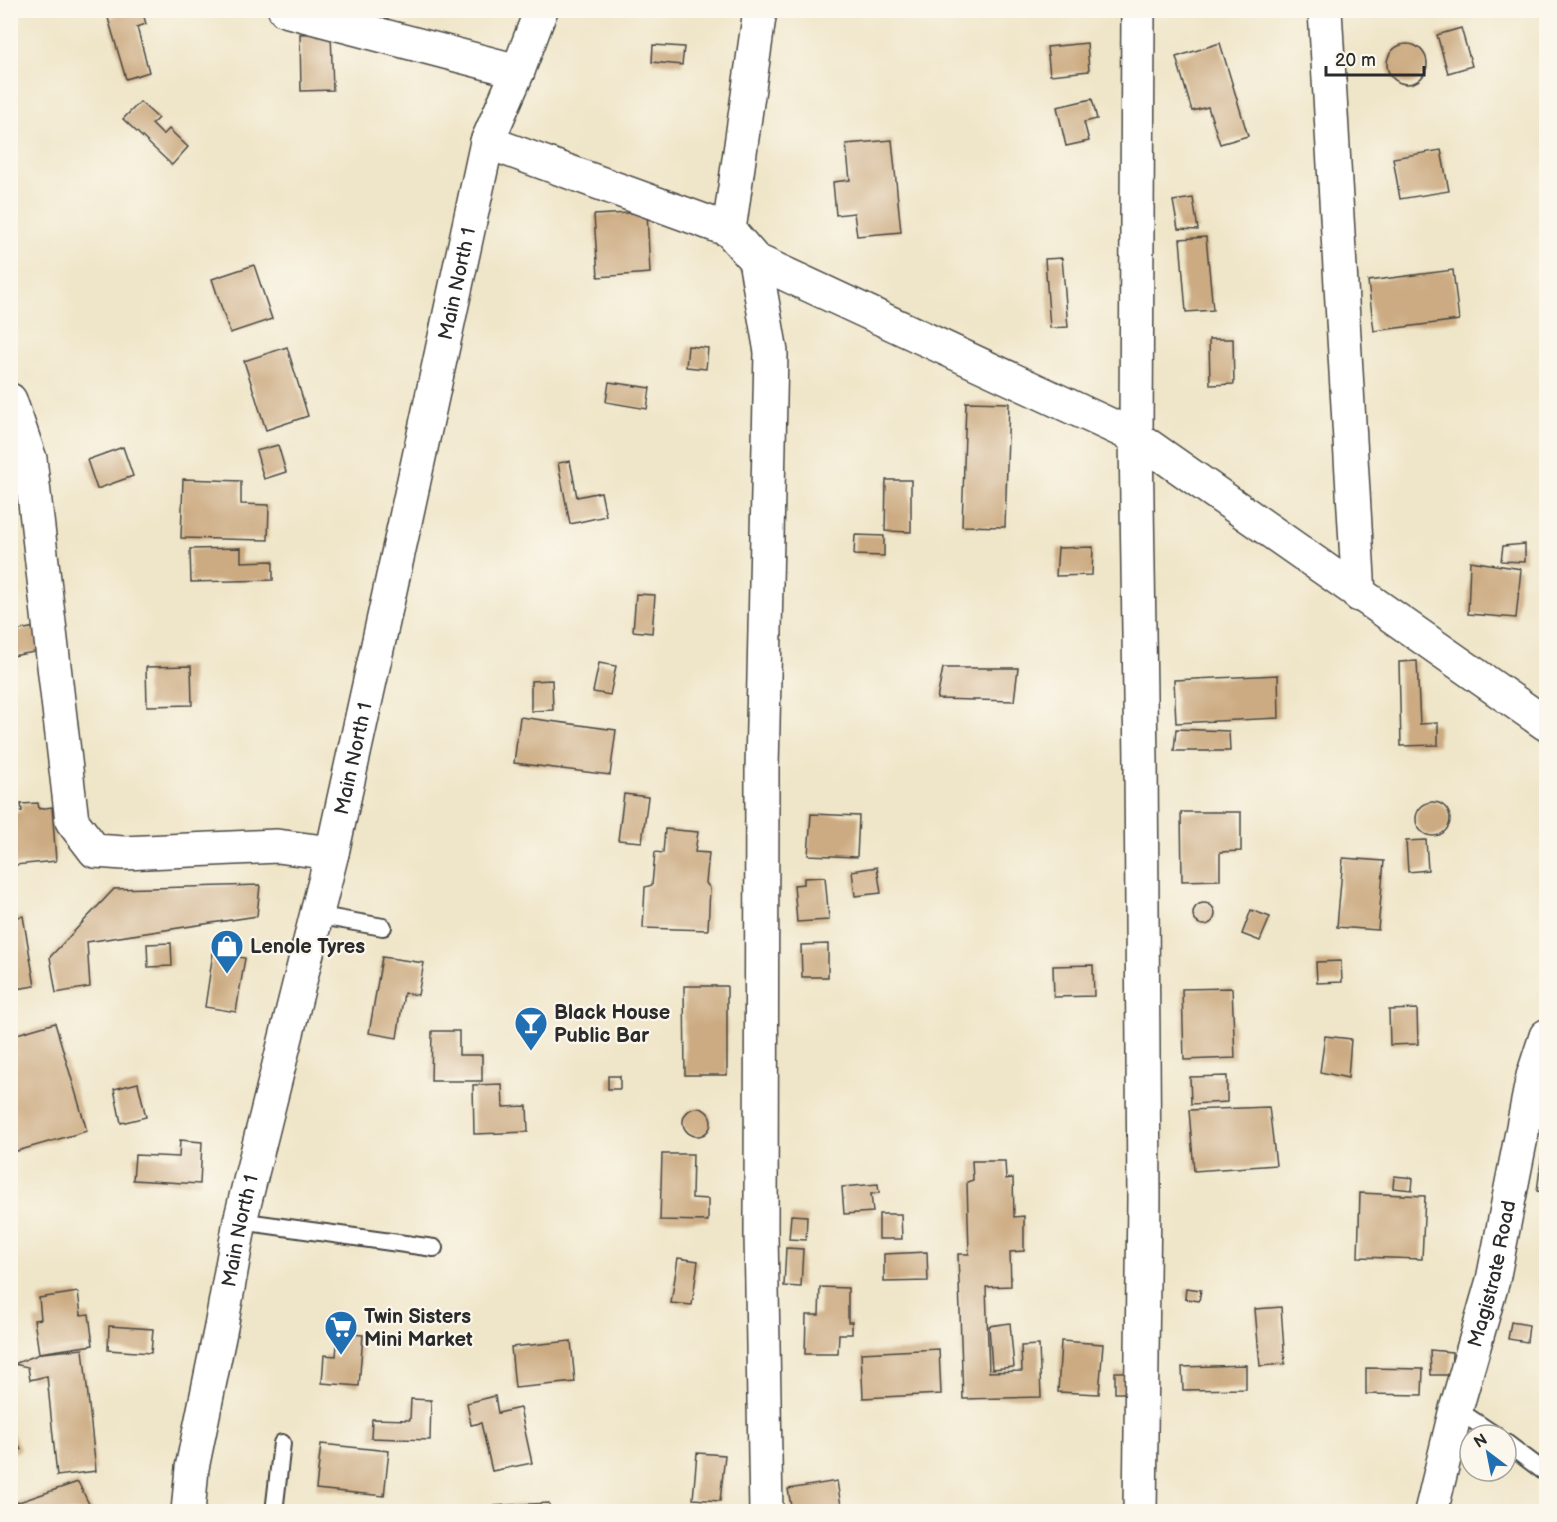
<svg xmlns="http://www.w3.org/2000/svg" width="1557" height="1522" font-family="'Balsamiq Sans',sans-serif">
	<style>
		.building { fill: #ccab82 }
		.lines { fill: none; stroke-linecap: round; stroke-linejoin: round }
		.service-casing { stroke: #484743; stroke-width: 20 }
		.minor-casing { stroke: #484743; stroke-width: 36 }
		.primary-casing { stroke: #484743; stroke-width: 36 }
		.service { stroke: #fff; stroke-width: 16 }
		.minor { stroke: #fff; stroke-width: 33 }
		.primary { stroke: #fff; stroke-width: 33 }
		.labels { text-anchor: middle; stroke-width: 4.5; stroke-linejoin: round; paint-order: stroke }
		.street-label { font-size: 20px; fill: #2b2b2b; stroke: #fbf7ec }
		.poi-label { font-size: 20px; font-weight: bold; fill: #2b2b2b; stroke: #fbf7ec; text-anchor: start }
	</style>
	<rect width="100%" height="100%" fill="#fbf7ec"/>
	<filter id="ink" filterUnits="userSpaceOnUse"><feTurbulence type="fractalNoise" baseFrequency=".0167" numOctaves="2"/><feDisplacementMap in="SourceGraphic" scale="12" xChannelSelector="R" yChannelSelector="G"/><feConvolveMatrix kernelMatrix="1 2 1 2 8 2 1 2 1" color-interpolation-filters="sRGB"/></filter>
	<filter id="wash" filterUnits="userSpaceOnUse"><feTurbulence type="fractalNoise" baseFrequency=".008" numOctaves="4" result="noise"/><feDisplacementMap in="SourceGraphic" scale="24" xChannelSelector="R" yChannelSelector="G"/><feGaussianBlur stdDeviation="1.35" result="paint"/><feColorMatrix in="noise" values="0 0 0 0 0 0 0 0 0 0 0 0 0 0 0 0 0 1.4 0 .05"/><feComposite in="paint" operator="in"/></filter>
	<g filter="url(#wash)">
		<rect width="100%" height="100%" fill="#efe5c8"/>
		<g id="blocks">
			<!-- building -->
			<g class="building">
				<polygon points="134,10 142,10 146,24 137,27 149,72 126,79 108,18"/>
				<polygon points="1461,28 1472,66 1448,73 1437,35"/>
				<polygon points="331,33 333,90 301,91 300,34"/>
				<polygon points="1087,43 1089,71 1050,75 1047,47"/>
				<polygon points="1220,43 1248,136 1220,144 1208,107 1192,111 1176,57"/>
				<circle cx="1407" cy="64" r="20"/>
				<polygon points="653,45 684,47 682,65 652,62"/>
				<polygon points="1092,99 1097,119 1084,122 1089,141 1066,146 1057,107"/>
				<polygon points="140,102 158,118 152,124 163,135 169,129 188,147 172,165 123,119"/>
				<polygon points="892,140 901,232 857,236 854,213 836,215 833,182 850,180 846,144"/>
				<polygon points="1441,150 1449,191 1400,199 1393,158"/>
				<polygon points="1193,198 1198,230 1178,229 1173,201"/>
				<polygon points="647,212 650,273 598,277 594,215"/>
				<polygon points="1206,237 1213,310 1186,312 1180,239"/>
				<polygon points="1062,258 1068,327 1050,328 1045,259"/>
				<polygon points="254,265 272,319 230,333 212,279"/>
				<polygon points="1453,270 1459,320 1374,331 1368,281"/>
				<polygon points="1209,339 1233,339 1234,384 1210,385"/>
				<polygon points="688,346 708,348 706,369 686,367"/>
				<polygon points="287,347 308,416 266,430 244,361"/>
				<polygon points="609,382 650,388 647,409 606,402"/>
				<polygon points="966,402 1009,403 1005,527 962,526"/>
				<polygon points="278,445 286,472 264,479 256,451"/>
				<polygon points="123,447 133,476 97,489 87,460"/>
				<polygon points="570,461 577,497 601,492 606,516 570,524 558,463"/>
				<polygon points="183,479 241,481 241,504 269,505 268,540 181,538"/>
				<polygon points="886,480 911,480 911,532 885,531"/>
				<polygon points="855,535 884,536 884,556 854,555"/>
				<polygon points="1525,544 1525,562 1501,561 1503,546"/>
				<polygon points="1093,547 1092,575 1056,576 1058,548"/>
				<polygon points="241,548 241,562 273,561 273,580 191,582 190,549"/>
				<polygon points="1470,561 1521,569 1516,618 1468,614"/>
				<polygon points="636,594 655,595 652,633 633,631"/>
				<polygon points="35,627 40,651 12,656 10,632"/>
				<polygon points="1417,661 1420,724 1438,723 1438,745 1401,746 1399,662"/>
				<polygon points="599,663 616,666 610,695 593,692"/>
				<polygon points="191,666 192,705 147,706 146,667"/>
				<polygon points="943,668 1018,668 1014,701 937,699"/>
				<polygon points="1278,675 1279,718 1176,723 1174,680"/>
				<polygon points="552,680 553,710 531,711 531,681"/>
				<polygon points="520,717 616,730 610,775 514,763"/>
				<polygon points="1176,729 1229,731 1230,751 1174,751"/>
				<polygon points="624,794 648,797 642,842 618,840"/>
				<circle cx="1433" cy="819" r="17"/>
				<polygon points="38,803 39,809 52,807 56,861 15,865 11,812 22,811 21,804"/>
				<polygon points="1181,812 1241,812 1241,851 1220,852 1220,880 1182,881"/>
				<polygon points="811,814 859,816 857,857 808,855"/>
				<polygon points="665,829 698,832 695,852 709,853 706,883 710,888 708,930 643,928 645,887 652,885 655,852 663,853"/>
				<polygon points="1426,840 1428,870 1408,872 1406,841"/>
				<polygon points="1343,858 1384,861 1378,930 1337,927"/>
				<polygon points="877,867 881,893 855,896 852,871"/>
				<polygon points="825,877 829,920 797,922 794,885 804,884 804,878"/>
				<polygon points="260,885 257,916 87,942 90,987 56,993 50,957 114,889"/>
				<circle cx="1204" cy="914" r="11"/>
				<polygon points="1251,910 1270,917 1260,941 1242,934"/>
				<polygon points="23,916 35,986 10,990 10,918"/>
				<polygon points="171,943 172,966 148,967 147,944"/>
				<polygon points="828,944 828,977 802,977 801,945"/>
				<polygon points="213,953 245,958 236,1012 205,1007"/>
				<polygon points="382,957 424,963 418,995 404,993 397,1038 369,1033"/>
				<polygon points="1341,961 1342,982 1317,983 1316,962"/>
				<polygon points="1093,965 1094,996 1054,997 1053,966"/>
				<polygon points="684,986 727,986 727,1075 685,1075"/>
				<polygon points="1232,988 1235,1058 1184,1060 1182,989"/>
				<polygon points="1417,1009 1418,1044 1390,1045 1389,1010"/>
				<polygon points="55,1023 87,1131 10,1153 10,1036"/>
				<polygon points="432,1031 459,1031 459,1055 482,1055 482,1081 431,1081"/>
				<polygon points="1325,1036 1351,1039 1348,1078 1320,1072"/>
				<rect x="608" y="1076" width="12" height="13"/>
				<polygon points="1227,1076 1227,1102 1191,1104 1190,1077"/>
				<polygon points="138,1083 146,1117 121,1123 114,1089"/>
				<polygon points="502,1084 503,1107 527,1106 528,1132 474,1134 473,1085"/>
				<polygon points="1269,1107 1276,1165 1194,1171 1189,1110"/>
				<circle cx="697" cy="1122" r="14"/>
				<polygon points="1545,1131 1546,1131 1546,1192 1537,1191"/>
				<polygon points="180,1140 202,1142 200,1184 133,1180 135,1155 179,1157"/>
				<polygon points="662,1154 693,1154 692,1198 708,1199 708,1221 660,1220"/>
				<polygon points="972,1161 1005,1161 1006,1179 1013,1178 1014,1217 1024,1216 1024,1251 1010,1252 1011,1286 986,1287 989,1372 1022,1371 1021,1346 1039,1345 1041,1397 963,1399 958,1254 969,1254 967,1182 973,1180"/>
				<polygon points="1394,1176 1413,1178 1412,1190 1393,1188"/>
				<polygon points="878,1184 879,1193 871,1194 873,1212 844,1214 842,1187"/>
				<polygon points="1360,1193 1425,1196 1422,1259 1358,1257"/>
				<polygon points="879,1214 901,1214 902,1239 879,1239"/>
				<polygon points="791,1215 807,1216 806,1240 789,1239"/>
				<polygon points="786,1248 803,1249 801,1287 784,1286"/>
				<polygon points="927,1252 928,1281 884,1282 884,1254"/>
				<polygon points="678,1258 698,1261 692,1305 671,1303"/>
				<polygon points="820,1287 848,1288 848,1322 852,1322 852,1334 839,1334 838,1354 805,1354 806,1315 819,1315"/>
				<polygon points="1186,1288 1201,1290 1199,1301 1185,1299"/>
				<polygon points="78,1292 81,1315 89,1314 93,1345 39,1353 34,1320 41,1319 39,1298"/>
				<polygon points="1281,1307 1285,1364 1260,1366 1255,1309"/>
				<polygon points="1511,1322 1529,1325 1527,1342 1508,1339"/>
				<polygon points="1010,1323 1014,1367 992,1369 989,1326"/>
				<polygon points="109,1326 153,1329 151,1353 108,1350"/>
				<polygon points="338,1333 363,1335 359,1386 322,1383 324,1355 336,1356"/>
				<polygon points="571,1341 575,1382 515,1388 511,1347"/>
				<polygon points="1061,1341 1103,1344 1099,1394 1058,1392"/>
				<polygon points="83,1349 96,1471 57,1476 47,1376 30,1380 28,1367 14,1364 42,1353"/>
				<polygon points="939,1349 941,1394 863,1398 861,1353"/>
				<polygon points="1430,1350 1452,1352 1451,1375 1431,1375"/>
				<polygon points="1246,1365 1246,1389 1183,1390 1182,1367"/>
				<polygon points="1366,1368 1423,1369 1422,1395 1366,1394"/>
				<rect x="1115" y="1372" width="16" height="21"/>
				<polygon points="495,1396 498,1413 520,1408 532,1463 492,1471 481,1423 471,1425 467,1403"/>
				<polygon points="411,1399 431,1400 430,1440 371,1438 372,1419 410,1420"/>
				<polygon points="10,1428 21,1450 10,1455"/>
				<polygon points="321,1444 389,1451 384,1496 316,1489"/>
				<polygon points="697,1453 725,1455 720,1501 693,1499"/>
				<polygon points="837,1481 842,1512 792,1512 788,1489"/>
				<polygon points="78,1482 93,1512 11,1512 10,1505"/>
				<polygon points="549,1503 550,1512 492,1512 492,1506"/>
			</g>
		</g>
	</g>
	<g filter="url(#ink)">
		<use href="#blocks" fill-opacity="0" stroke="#484743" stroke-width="1.5"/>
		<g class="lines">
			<!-- service casing -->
			<g class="service-casing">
				<g id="service">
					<polyline points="315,915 383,927"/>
					<polyline points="240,1221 434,1248"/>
					<polyline points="1456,1409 1495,1435"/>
					<polyline points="1506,1443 1546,1473"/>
					<polyline points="274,1512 282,1443"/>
				</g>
			</g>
			<!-- minor casing -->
			<g class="minor-casing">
				<g id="minor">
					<polyline points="285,10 518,71"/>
					<polyline points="1138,10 1136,437 1141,762 1144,1199 1140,1512"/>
					<polyline points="1325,10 1359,595"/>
					<polyline points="487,142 729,230 755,260 1136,437 1546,724"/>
					<polyline points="729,230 760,10"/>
					<polyline points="755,260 771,352 762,769 761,1233 766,1512"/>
					<polyline points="10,400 30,459 72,821 95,851 124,853 277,846 332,853"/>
					<path id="s1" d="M1431 1512 1456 1409 1493 1280 1533 1076 1546 1036"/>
				</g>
			</g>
			<!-- primary casing -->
			<g class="primary-casing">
				<g id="primary">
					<path id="s2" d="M188 1512 192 1468 221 1327 240 1221 332 853 405 522 487 142 518 71 541 10"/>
				</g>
			</g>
			<!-- service -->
			<use href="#service" class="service"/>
			<!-- minor -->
			<use href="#minor" class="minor"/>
			<!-- primary -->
			<use href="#primary" class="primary"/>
		</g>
	</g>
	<!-- icons -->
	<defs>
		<g id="shop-pin" transform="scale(1.725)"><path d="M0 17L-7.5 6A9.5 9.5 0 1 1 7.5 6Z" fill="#1f6fb2" stroke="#fbf7ec"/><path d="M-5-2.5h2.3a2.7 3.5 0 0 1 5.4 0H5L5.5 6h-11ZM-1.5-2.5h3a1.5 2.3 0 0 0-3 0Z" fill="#fff"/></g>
		<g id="bar-pin" transform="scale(1.725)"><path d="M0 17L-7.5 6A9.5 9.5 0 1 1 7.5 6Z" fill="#1f6fb2" stroke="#fbf7ec"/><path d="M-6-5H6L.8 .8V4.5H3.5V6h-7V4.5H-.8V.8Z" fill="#fff"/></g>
		<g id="supermarket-pin" transform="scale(1.725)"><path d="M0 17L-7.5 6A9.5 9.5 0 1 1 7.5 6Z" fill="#1f6fb2" stroke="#fbf7ec"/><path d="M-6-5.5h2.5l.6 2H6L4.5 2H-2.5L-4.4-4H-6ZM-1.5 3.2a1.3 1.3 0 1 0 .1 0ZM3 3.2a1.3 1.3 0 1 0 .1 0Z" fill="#fff"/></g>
	</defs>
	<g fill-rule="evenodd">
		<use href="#shop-pin" x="227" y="946"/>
		<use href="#bar-pin" x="531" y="1023"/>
		<use href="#supermarket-pin" x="341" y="1327"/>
	</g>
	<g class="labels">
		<!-- street labels -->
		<g class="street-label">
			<text dy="7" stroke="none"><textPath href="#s2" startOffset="1258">Main North 1</textPath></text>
			<text dy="7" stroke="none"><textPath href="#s2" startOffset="772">Main North 1</textPath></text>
			<text dy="7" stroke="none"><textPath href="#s2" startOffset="286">Main North 1</textPath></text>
			<text dy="7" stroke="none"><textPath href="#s1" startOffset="246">Magistrate Road</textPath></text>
		</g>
		<!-- poi labels -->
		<g class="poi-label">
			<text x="250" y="953">Lenole Tyres</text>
			<text x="554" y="1019">Black House<tspan x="554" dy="23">Public Bar</tspan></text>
			<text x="364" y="1323">Twin Sisters<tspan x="364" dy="23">Mini Market</tspan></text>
		</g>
	</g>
	<!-- margin -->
	<rect width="1557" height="1522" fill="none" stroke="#fbf7ec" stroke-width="36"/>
	<!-- north arrow -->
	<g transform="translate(1488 1453) rotate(328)"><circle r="28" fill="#fbf7ec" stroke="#a8a59f" stroke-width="1.5"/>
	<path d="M0-4.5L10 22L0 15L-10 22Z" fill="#1f6fb2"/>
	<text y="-9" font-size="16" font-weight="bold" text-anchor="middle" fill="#2b2b2b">N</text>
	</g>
	<!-- scale -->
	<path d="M1326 66v9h98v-9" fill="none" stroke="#2b2b2b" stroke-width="3"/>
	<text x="1335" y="66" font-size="18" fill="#2b2b2b" stroke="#fbf7ec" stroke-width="4.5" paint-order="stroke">20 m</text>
</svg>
